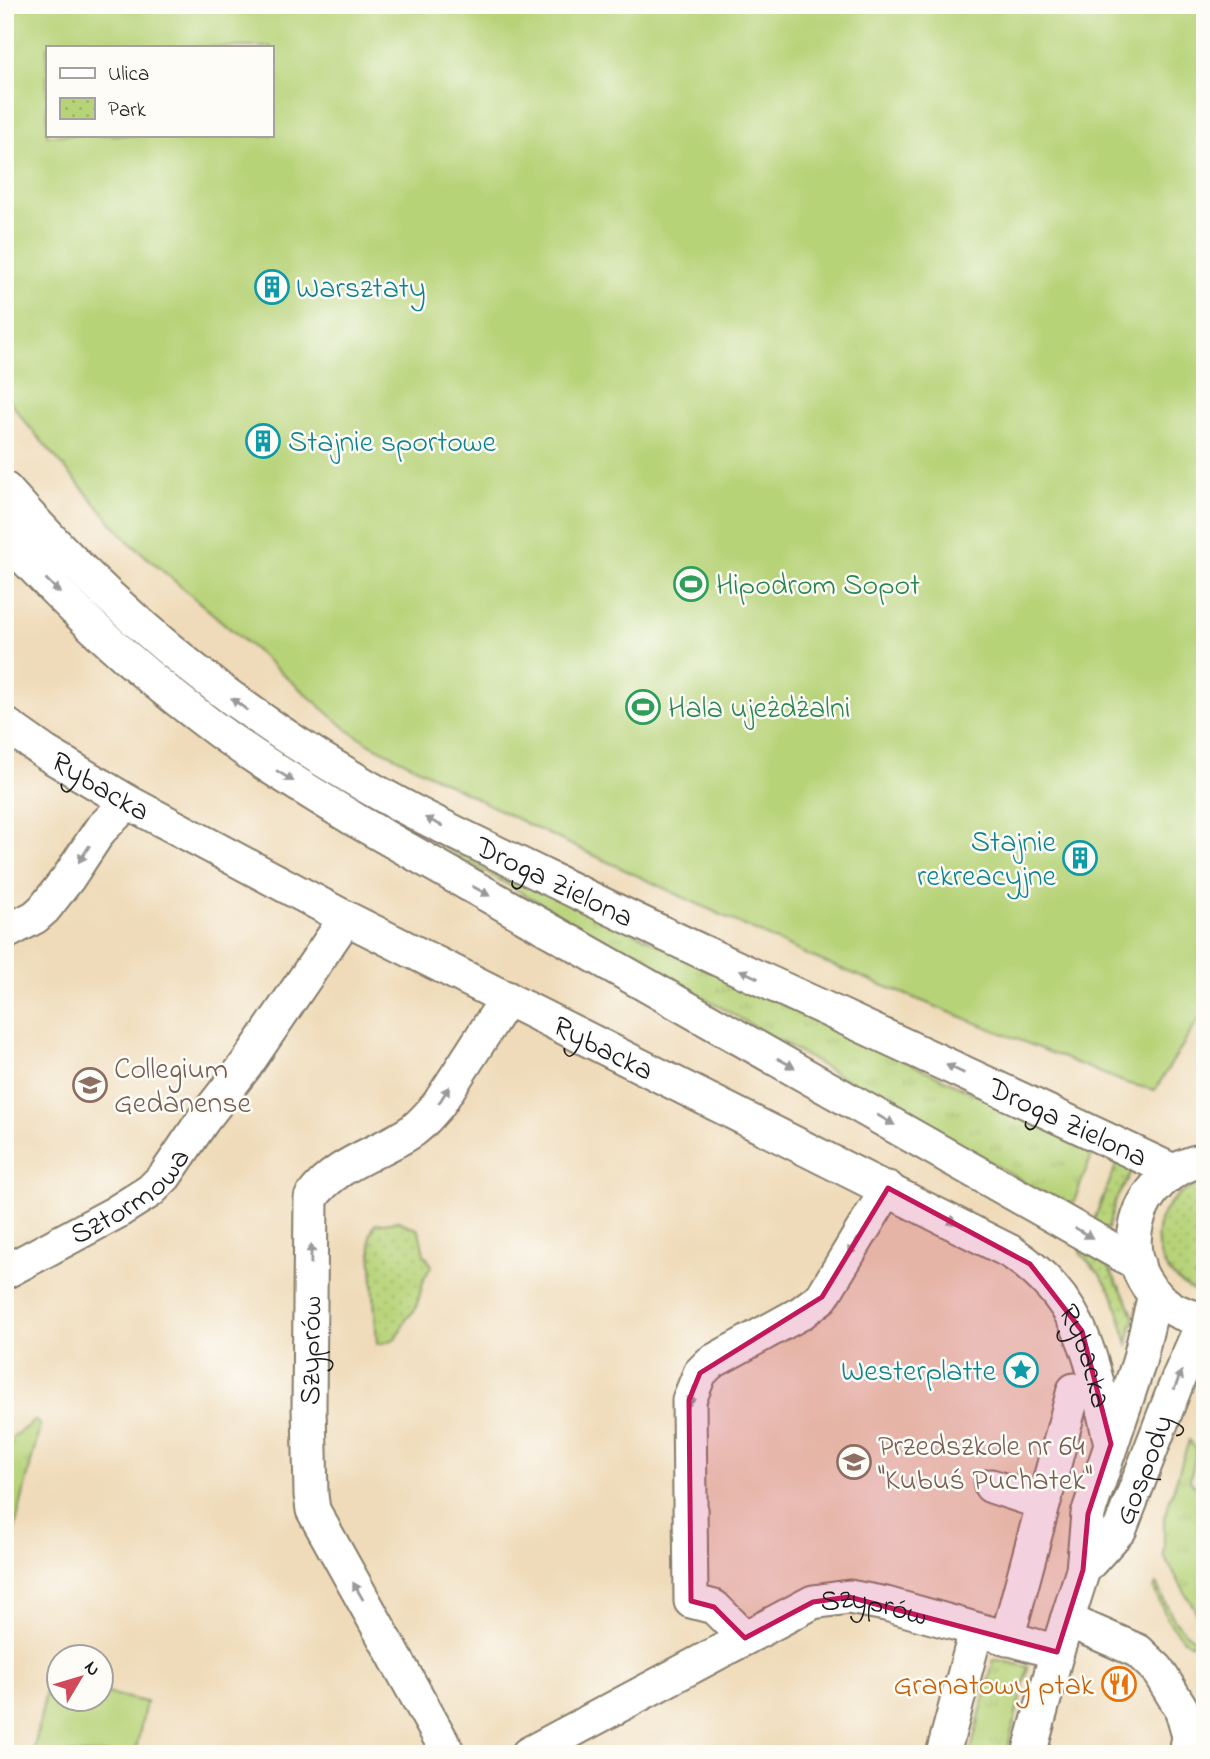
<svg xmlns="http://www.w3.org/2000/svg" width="1210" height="1759" font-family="'Indie Flower',sans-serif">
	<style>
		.grass { fill: url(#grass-tufts); stroke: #6a784a; stroke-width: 2 }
		.park { fill: url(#park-dots); stroke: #6a784a; stroke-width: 2 }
		.pitch { fill: #b7d378; stroke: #6a784a; stroke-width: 2; fill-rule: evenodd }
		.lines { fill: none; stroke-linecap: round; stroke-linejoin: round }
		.minor-casing { stroke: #867c6a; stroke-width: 37 }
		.minor { stroke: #fff; stroke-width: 33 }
		.oneway { fill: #999 }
		.marked { fill: #c2185b; fill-opacity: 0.2; stroke: #c2185b; stroke-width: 5; stroke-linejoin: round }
		.labels { text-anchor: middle; stroke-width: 5; stroke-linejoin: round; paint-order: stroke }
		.culture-label { font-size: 30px; fill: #0d838f; stroke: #fdfcf7; text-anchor: start }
		.leisure-label { font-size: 30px; fill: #27864d; stroke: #fdfcf7; text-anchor: start }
		.street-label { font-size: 30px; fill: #1c1c1c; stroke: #fdfcf7 }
		.education-label { font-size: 30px; fill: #785e54; stroke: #fdfcf7; text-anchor: start }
		.food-label { font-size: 30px; fill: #c56008; stroke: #fdfcf7; text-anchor: end }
	</style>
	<defs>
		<pattern id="grass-tufts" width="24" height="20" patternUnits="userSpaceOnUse" patternTransform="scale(1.75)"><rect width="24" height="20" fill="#b7d378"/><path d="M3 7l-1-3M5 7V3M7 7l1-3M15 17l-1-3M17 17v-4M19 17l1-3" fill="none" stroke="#9db567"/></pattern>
		<pattern id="park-dots" width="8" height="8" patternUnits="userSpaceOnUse" patternTransform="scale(1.75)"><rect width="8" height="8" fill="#b7d378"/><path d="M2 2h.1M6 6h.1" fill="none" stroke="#9db567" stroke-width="1.8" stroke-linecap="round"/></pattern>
	</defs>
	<rect width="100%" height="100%" fill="#fdfcf7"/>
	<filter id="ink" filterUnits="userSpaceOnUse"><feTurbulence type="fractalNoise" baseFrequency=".0143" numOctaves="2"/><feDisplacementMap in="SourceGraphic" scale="14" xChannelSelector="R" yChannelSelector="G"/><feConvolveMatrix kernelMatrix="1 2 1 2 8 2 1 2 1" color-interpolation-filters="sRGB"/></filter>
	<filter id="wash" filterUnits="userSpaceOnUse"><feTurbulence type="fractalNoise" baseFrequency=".00686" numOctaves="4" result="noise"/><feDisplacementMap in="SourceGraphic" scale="28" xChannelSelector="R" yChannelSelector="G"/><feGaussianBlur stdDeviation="1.57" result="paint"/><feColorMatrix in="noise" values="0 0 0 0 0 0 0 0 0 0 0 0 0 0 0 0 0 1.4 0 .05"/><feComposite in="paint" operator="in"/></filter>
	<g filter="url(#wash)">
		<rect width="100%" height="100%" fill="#efdbb9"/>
		<!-- grass -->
		<g class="grass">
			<polygon points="432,837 1094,1150 1071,1209 430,840"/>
			<polygon points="34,1421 37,1421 40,1426 5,1569 5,1443"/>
			<polygon points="1189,1440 1197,1450 1190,1479 1192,1484 1203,1488 1205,1486 1205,1618 1198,1615 1164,1556 1164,1518"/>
			<path d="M1156 1584C1169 1609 1176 1634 1205 1644V1649C1172 1640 1167 1617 1154 1589Z"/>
			<polygon points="994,1659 1028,1667 1006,1754 970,1754"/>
		</g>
		<!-- park -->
		<g class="park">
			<polygon points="1118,1161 1133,1170 1115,1201 1108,1229 1093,1222"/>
			<path d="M1205 1183V1295C1142 1277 1141 1198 1205 1183Z"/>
			<path d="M398 1221 419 1230 424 1254 432 1266C419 1280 422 1300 413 1312 410 1316 407 1317 405 1321 397 1338 398 1340 377 1344L370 1235 375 1224Z"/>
			<polygon points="1083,1249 1108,1267 1127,1300 1134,1317 1128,1344 1113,1294 1098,1272 1080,1253"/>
		</g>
		<!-- pitch -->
		<g class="pitch">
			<path d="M5 5H1205V1009L1155 1090 1126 1083 807 955 529 825 372 745 349 731 128 541 26 423 5 394ZM47 47H271V135H47Z"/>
			<polygon points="48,1681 59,1683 60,1700 102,1700 102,1692 146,1702 135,1754 33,1754"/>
		</g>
	</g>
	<g filter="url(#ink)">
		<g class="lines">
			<!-- minor casing -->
			<g class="minor-casing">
				<g id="minor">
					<path id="s1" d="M5 489C105 603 220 700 351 777 402 808 456 833 509 859 575 891 640 923 707 954 862 1026 1018 1097 1173 1171"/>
					<path d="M5 536C65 604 133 667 205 721 253 758 305 789 357 821L1138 1264"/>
					<path id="s2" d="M5 724 46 753 128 802 346 918 1011 1252C1087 1302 1092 1364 1111 1444"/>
					<polyline points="5,933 35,917 44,909 69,877 100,830 128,802"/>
					<path d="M1205 1160C1134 1172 1106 1265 1170 1307 1180 1314 1192 1317 1205 1320"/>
					<path id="s3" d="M5 1272 115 1213 150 1191 165 1176 203 1120 246 1065 346 918"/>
					<polyline points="991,1486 1043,1503"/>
					<path id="s4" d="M1083 1570 1120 1529 1179 1377 1204 1320"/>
					<polyline points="1067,1620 1138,1651 1157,1669 1181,1708 1189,1736 1186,1754"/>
					<polyline points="745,1638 714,1607 691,1601 689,1400 700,1373 710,1363 801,1313 822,1297 888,1188"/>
					<polyline points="1007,1639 1074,1390"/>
					<path id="s5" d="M449 1754 313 1510 311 1495 309 1408 311 1198C334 1165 373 1155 406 1135 419 1128 428 1116 438 1105L507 998"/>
					<path id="s6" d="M528 1754 813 1602 849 1597 886 1604 1057 1652"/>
					<polyline points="943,1754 976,1631"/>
					<polyline points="1029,1754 1057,1652 1083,1570 1088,1514 1139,1362 1155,1294"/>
				</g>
			</g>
			<!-- minor -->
			<use href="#minor" class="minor"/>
		</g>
		<!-- one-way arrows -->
		<defs><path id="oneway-solid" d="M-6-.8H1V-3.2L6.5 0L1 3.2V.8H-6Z" transform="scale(1.75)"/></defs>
		<g class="oneway">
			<use href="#oneway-solid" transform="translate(53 586) rotate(45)"/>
			<use href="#oneway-solid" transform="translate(239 704) rotate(-143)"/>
			<use href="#oneway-solid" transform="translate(285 776) rotate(32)"/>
			<use href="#oneway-solid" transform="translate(434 822) rotate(-154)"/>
			<use href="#oneway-solid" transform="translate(84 854) rotate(123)"/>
			<use href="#oneway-solid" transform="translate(481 891) rotate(29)"/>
			<use href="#oneway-solid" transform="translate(749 974) rotate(-155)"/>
			<use href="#oneway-solid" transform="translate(786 1063) rotate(29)"/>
			<use href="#oneway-solid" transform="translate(955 1069) rotate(-155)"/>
			<use href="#oneway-solid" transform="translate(444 1095) rotate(-58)"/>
			<use href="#oneway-solid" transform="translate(886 1120) rotate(30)"/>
			<use href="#oneway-solid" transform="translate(948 1219) rotate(27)"/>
			<use href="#oneway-solid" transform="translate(1084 1233) rotate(31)"/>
			<use href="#oneway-solid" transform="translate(853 1247) rotate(121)"/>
			<use href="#oneway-solid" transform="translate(311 1254) rotate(-89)"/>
			<use href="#oneway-solid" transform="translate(1178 1380) rotate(-68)"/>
			<use href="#oneway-solid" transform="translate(692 1396) rotate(104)"/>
			<use href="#oneway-solid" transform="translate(358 1591) rotate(-120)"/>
		</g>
	</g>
	<!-- marked area -->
	<path class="marked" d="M888 1188 1030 1264 1082 1331 1111 1444 1088 1514 1083 1570 1057 1652 849 1597 813 1602 745 1638 714 1607 691 1601 689 1400 700 1373 822 1297Z"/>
	<!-- icons -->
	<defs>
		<g id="building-ring" transform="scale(1.75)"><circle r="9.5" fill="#fdfcf7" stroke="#0f9aa8" stroke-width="1.5"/><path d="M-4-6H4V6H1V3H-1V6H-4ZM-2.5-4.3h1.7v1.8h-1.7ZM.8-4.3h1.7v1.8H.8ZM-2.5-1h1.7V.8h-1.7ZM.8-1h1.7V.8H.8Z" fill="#0f9aa8"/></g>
		<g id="stadium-ring" transform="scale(1.75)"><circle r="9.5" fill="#fdfcf7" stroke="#2e9e5b" stroke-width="1.5"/><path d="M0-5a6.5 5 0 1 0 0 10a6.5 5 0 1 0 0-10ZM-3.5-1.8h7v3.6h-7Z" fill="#2e9e5b"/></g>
		<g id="school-ring" transform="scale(1.75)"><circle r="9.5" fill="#fdfcf7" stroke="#8d6e63" stroke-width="1.5"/><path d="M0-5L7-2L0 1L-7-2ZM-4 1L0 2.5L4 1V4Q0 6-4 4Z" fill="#8d6e63"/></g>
		<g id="sight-ring" transform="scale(1.75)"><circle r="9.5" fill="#fdfcf7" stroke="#0f9aa8" stroke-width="1.5"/><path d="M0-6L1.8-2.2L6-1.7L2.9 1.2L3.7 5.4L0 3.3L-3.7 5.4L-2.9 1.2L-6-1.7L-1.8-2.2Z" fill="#0f9aa8"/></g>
		<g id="restaurant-ring" transform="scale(1.75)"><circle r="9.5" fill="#fdfcf7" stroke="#e8710a" stroke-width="1.5"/><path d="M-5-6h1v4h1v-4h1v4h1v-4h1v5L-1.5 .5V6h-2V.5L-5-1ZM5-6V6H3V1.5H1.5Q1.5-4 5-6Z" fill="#e8710a"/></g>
	</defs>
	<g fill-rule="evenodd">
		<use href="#building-ring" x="272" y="287"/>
		<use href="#building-ring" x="263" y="441"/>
		<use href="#stadium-ring" x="691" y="584"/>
		<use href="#stadium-ring" x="643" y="707"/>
		<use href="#building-ring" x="1080" y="858"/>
		<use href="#school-ring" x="90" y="1085"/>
		<use href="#sight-ring" x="1021" y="1370"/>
		<use href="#school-ring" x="854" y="1462"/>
		<use href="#restaurant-ring" x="1119" y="1684"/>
	</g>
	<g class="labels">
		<!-- culture labels -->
		<g class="culture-label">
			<text x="296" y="297">Warsztaty</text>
			<text x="288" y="451">Stajnie sportowe</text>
			<text x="1056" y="851" text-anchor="end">Stajnie<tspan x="1056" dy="34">rekreacyjne</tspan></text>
			<text x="996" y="1380" text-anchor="end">Westerplatte</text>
		</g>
		<!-- leisure labels -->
		<g class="leisure-label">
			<text x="716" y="594">Hipodrom Sopot</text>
			<text x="668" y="717">Hala ujeżdżalni</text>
		</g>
		<!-- street labels -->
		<g class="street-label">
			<text dy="10" stroke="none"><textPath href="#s2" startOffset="114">Rybacka</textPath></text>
			<text dy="10" stroke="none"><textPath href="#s1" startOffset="681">Droga Zielona</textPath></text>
			<text dy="10" stroke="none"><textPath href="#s2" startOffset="681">Rybacka</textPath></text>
			<text dy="10" stroke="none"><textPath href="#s1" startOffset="1248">Droga Zielona</textPath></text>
			<text dy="10" stroke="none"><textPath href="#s3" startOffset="147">Sztormowa</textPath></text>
			<text dy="10" stroke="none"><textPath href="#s5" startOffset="439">Szyprów</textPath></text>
			<text dy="10" stroke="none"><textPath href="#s2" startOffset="1269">Rybacka</textPath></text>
			<text dy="10" stroke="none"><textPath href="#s4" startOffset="119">Gospody</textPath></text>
			<text dy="10" stroke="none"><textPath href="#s6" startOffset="385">Szyprów</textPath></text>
		</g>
		<!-- education labels -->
		<g class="education-label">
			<text x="114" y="1078">Collegium<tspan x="114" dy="34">Gedanense</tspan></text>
			<text x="878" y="1455">Przedszkole nr 64<tspan x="878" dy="34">"Kubuś Puchatek"</tspan></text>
		</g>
		<!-- food labels -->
		<g class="food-label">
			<text x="1094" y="1694">Granatowy ptak</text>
		</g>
	</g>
	<!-- margin -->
	<rect width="1210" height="1759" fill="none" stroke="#fdfcf7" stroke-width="28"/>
	<!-- legend -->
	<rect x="46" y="46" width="228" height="91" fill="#fdfcf7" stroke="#a3a29f" stroke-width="2"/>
	<rect x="60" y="68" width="35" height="10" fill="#ffffff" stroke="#a3a29f" stroke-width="2"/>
	<text x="108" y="80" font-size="21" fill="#1c1c1c">Ulica</text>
	<rect x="60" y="98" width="35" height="21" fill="url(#park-dots)" stroke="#a3a29f" stroke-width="2"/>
	<text x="108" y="116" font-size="21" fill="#1c1c1c">Park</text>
	<!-- north arrow -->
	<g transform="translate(80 1678) rotate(52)"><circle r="33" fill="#fdfcf7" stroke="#a3a29f" stroke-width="2"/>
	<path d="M0-5L12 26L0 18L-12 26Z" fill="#d1495b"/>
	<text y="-10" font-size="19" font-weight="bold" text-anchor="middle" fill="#1c1c1c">N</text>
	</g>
</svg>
